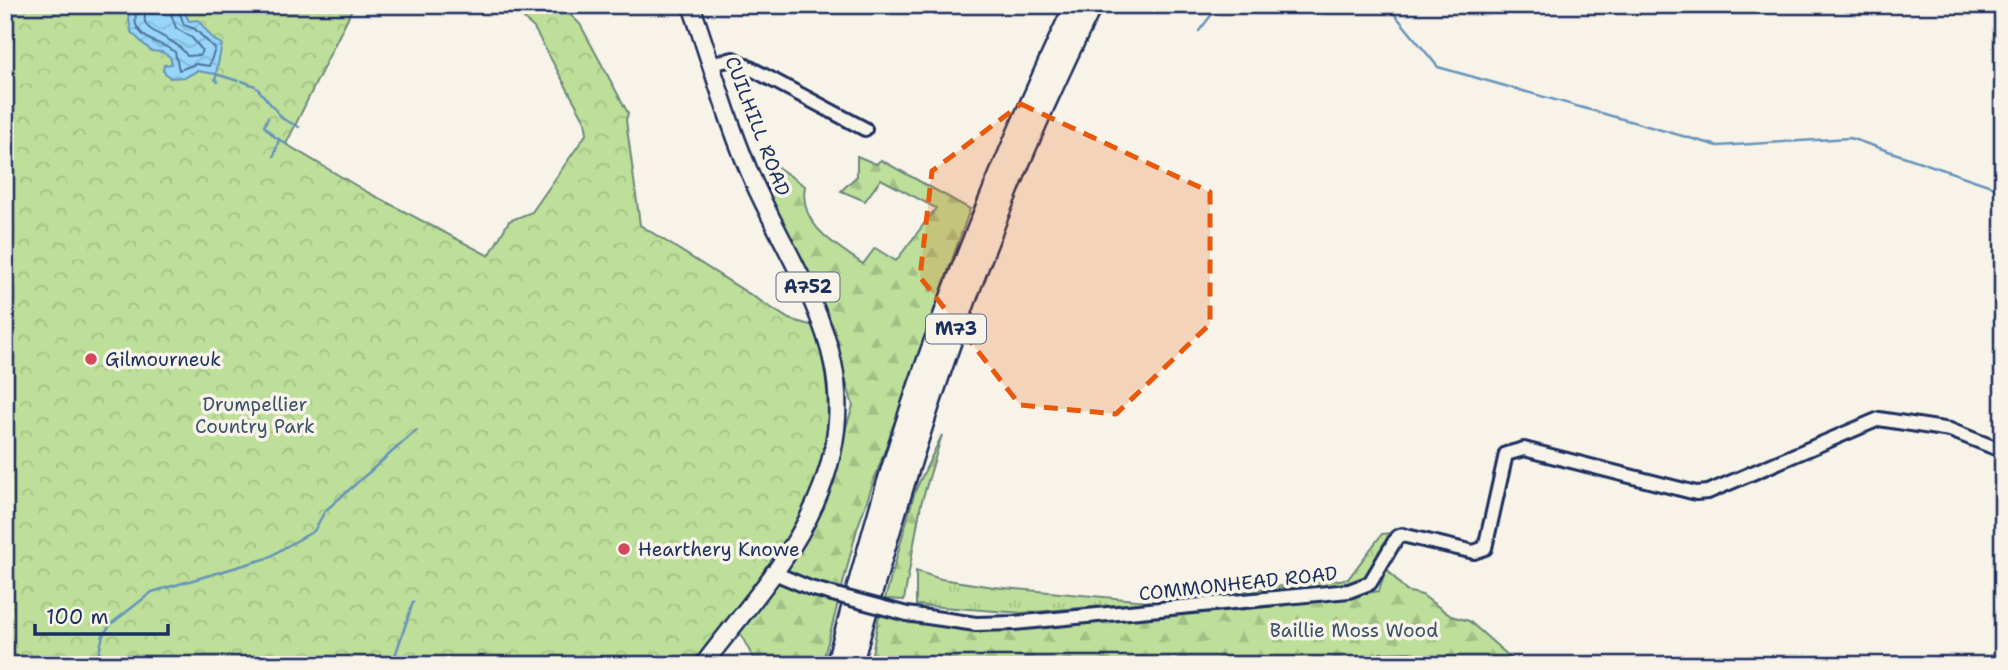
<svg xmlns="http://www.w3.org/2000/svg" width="2008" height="670" font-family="'Shantell Sans',sans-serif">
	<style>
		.grass { fill: url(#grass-tufts); stroke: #6c877c; stroke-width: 2 }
		.forest { fill: url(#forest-firs); stroke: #6c877c; stroke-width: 2 }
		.wetland { fill: url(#wetland-marsh); stroke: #6c877c; stroke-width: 2 }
		.park { fill: url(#park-crowns); stroke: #6c877c; stroke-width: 2 }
		.water { fill: url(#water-waves); stroke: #6693bb; stroke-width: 2 }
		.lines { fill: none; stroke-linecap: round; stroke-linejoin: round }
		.shore { stroke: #4d729c; stroke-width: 2 }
		.stream { stroke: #6693bb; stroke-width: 2.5 }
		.minor-casing { stroke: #1b2f5e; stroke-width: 18 }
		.major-casing { stroke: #1b2f5e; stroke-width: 21 }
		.highway-casing { stroke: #1b2f5e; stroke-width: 24 }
		.minor { stroke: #f7f3e8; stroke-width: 12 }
		.major { stroke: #f7f3e8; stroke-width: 16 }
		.highway { stroke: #f7f3e8; stroke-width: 19 }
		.minor-bridge-casing { stroke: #1b2f5e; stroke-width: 18; stroke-linecap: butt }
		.minor-bridge { stroke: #f7f3e8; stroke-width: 12 }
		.marked { fill: #e8590c; fill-opacity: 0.2; stroke: #e8590c; stroke-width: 5; stroke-dasharray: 14 9; stroke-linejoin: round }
		.poi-dot { fill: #d1495b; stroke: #f7f3e8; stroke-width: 2.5 }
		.labels { text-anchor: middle; stroke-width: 7; stroke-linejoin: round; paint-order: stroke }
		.shield { fill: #f7f3e8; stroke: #5d6a87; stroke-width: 2 }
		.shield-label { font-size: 18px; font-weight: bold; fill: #1b2f5e }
		.street-label { font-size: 19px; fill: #1b2f5e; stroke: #f7f3e8 }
		.poi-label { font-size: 19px; fill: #1b2f5e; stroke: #f7f3e8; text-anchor: start }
		.park-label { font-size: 19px; fill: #3b526a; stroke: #f7f3e8 }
	</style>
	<defs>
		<pattern id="grass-tufts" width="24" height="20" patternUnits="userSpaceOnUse" patternTransform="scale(1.75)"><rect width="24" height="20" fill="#bddf99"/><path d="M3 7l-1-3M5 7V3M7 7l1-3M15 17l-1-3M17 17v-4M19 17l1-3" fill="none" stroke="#a2c086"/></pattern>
		<pattern id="forest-firs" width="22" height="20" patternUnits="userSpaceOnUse" patternTransform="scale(1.75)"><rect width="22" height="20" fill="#bddf99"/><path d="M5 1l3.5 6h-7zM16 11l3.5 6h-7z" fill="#a2c086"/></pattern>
		<pattern id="wetland-marsh" width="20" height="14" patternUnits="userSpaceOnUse" patternTransform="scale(1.75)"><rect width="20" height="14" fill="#bddf99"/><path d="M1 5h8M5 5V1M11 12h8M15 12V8" fill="none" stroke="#a2c086"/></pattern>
		<pattern id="park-crowns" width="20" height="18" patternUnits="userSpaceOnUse" patternTransform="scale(1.75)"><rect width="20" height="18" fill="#bddf99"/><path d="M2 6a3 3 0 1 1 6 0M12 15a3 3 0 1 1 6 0" fill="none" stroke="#a2c086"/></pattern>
		<pattern id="water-waves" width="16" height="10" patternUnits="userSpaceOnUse" patternTransform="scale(1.75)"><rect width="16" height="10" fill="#98d6f9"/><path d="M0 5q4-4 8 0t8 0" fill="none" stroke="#82b8d8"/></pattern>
	</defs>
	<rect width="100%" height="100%" fill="#f7f3e8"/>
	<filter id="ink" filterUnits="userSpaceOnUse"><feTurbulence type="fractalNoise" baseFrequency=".0143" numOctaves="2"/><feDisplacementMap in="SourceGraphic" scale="14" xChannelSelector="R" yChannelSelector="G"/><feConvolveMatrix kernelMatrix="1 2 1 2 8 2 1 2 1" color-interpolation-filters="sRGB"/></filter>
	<g filter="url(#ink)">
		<!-- grass -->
		<polygon class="grass" points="1392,533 1364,577 1347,585 1022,613 916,605 916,571 941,579 994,587 1158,602 1219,597 1256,589 1348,579 1382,534"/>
		<!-- forest -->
		<g class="forest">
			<path d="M857 156 876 164 881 160 970 209 857 529 822 665H757L739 631 812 531 853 406 829 322 768 194 774 165 805 186C798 225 836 245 863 264L875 248 896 261 936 208 881 179 865 201 841 191 857 176Z"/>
			<polygon points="942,435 921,504 904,600 885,599 915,491"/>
			<polygon points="1386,568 1406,591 1422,595 1451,616 1469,621 1519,665 1414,665 1411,652 1380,653 1376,665 870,665 879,615 959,629 999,630 1294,604 1379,591"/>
		</g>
		<!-- wetland -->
		<polygon class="wetland" points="1385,657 1407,657 1408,665 1382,665"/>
		<!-- park -->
		<path class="park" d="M5 5H354L286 144 367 192 489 256 509 221 532 212 587 133 585 121 534 28 509 5H560L580 24 628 113 626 120 640 225 789 319 814 326C827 369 833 413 823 458 808 522 737 609 699 665H5Z"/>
		<!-- water -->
		<polygon class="water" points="127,5 181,5 189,21 198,20 214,40 222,44 216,74 197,71 186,77 170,78 163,71 164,65 172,64 170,57 162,52 151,51 131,32"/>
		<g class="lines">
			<!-- shore -->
			<g class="shore">
				<path d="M135 5C138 13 133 21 137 27 146 43 162 42 175 52L179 70 196 64 209 66 215 49 195 29 184 25 177 5"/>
				<path d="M144 5C146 12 144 16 145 22 148 34 177 38 187 56L200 55 202 50 192 38 176 28 168 5"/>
			</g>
			<!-- stream -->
			<g class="stream">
				<polyline points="1387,5 1438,67 1718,146 1850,138 2003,190"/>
				<polyline points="1199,31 1219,5"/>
				<polyline points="216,74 238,81"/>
				<polyline points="217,75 215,79 218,82"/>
				<polyline points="242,81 255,86"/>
				<polyline points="257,88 283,119 299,127"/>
				<polyline points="268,118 264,126 275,137"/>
				<polyline points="277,138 286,144"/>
				<polyline points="274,156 279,139"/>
				<polyline points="289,545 314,531 325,511 417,430"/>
				<polyline points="96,665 103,635 111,624 152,592 268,558 287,546"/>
				<polyline points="392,665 413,602"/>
			</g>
			<!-- minor casing -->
			<g class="minor-casing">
				<g id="minor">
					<polyline points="711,64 733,59 865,129"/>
					<polyline points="772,572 810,588"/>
					<polyline points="907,614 976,624 1014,623 1349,591 1370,583 1397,537 1402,535 1474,552 1485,548 1506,454 1524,449 1696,493 1708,492 1879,419 1950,430 2003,451"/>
					<polyline points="1999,665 2003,651"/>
				</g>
			</g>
			<!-- major casing -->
			<g class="major-casing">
				<path id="major" d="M691 5C712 65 729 127 755 185 807 297 873 374 815 504 789 563 741 614 703 665"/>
			</g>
			<!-- highway casing -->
			<g class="highway-casing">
				<g id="highway">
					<path d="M836 665C862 571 887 476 919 384 964 255 1017 129 1075 5"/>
					<path d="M852 665C913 439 987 214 1092 5"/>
				</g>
			</g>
			<!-- minor -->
			<use href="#minor" class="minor"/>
			<!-- major -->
			<use href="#major" class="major"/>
			<!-- highway -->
			<use href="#highway" class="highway"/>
			<!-- minor-bridge casing -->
			<g class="minor-bridge-casing">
				<polyline id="minor-bridge" points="810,588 907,614"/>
			</g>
			<!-- minor-bridge -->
			<use href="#minor-bridge" class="minor-bridge"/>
		</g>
	</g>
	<!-- marked area -->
	<path class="marked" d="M1021 104 1210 192V324L1116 414 1020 405 920 277 932 171Z"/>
	<!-- markers -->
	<g class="poi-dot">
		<circle cx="91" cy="359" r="7"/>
		<circle cx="624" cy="549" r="7"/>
	</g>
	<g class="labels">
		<!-- shield labels -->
		<g class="shield">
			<rect x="776.5" y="272.5" width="63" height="29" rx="5"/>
			<rect x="926" y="314.5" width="60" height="29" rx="5"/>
		</g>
		<g class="shield-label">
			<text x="808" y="293">A752</text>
			<text x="956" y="335">M73</text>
		</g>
		<!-- street labels -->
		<g class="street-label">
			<text transform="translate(758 126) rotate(69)" y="7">CUILHILL ROAD</text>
			<text transform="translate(1238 583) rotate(-6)" y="7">COMMONHEAD ROAD</text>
		</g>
		<!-- poi labels -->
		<g class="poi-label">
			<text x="105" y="366">Gilmourneuk</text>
			<text x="638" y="556">Hearthery Knowe</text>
		</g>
		<!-- park labels -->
		<g class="park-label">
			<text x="255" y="411">Drumpellier<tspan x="255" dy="22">Country Park</tspan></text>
			<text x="1354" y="637">Baillie Moss Wood</text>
		</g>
	</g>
	<!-- margin -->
	<rect width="2008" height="670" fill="none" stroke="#f7f3e8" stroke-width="28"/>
	<rect x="14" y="14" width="1980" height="642" fill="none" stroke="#1b2f5e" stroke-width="2.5" filter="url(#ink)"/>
	<!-- scale -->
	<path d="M35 624v10h133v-10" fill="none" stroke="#1b2f5e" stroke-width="3.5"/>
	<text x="46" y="624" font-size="21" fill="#1b2f5e" stroke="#f7f3e8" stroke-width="5" paint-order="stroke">100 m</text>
</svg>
